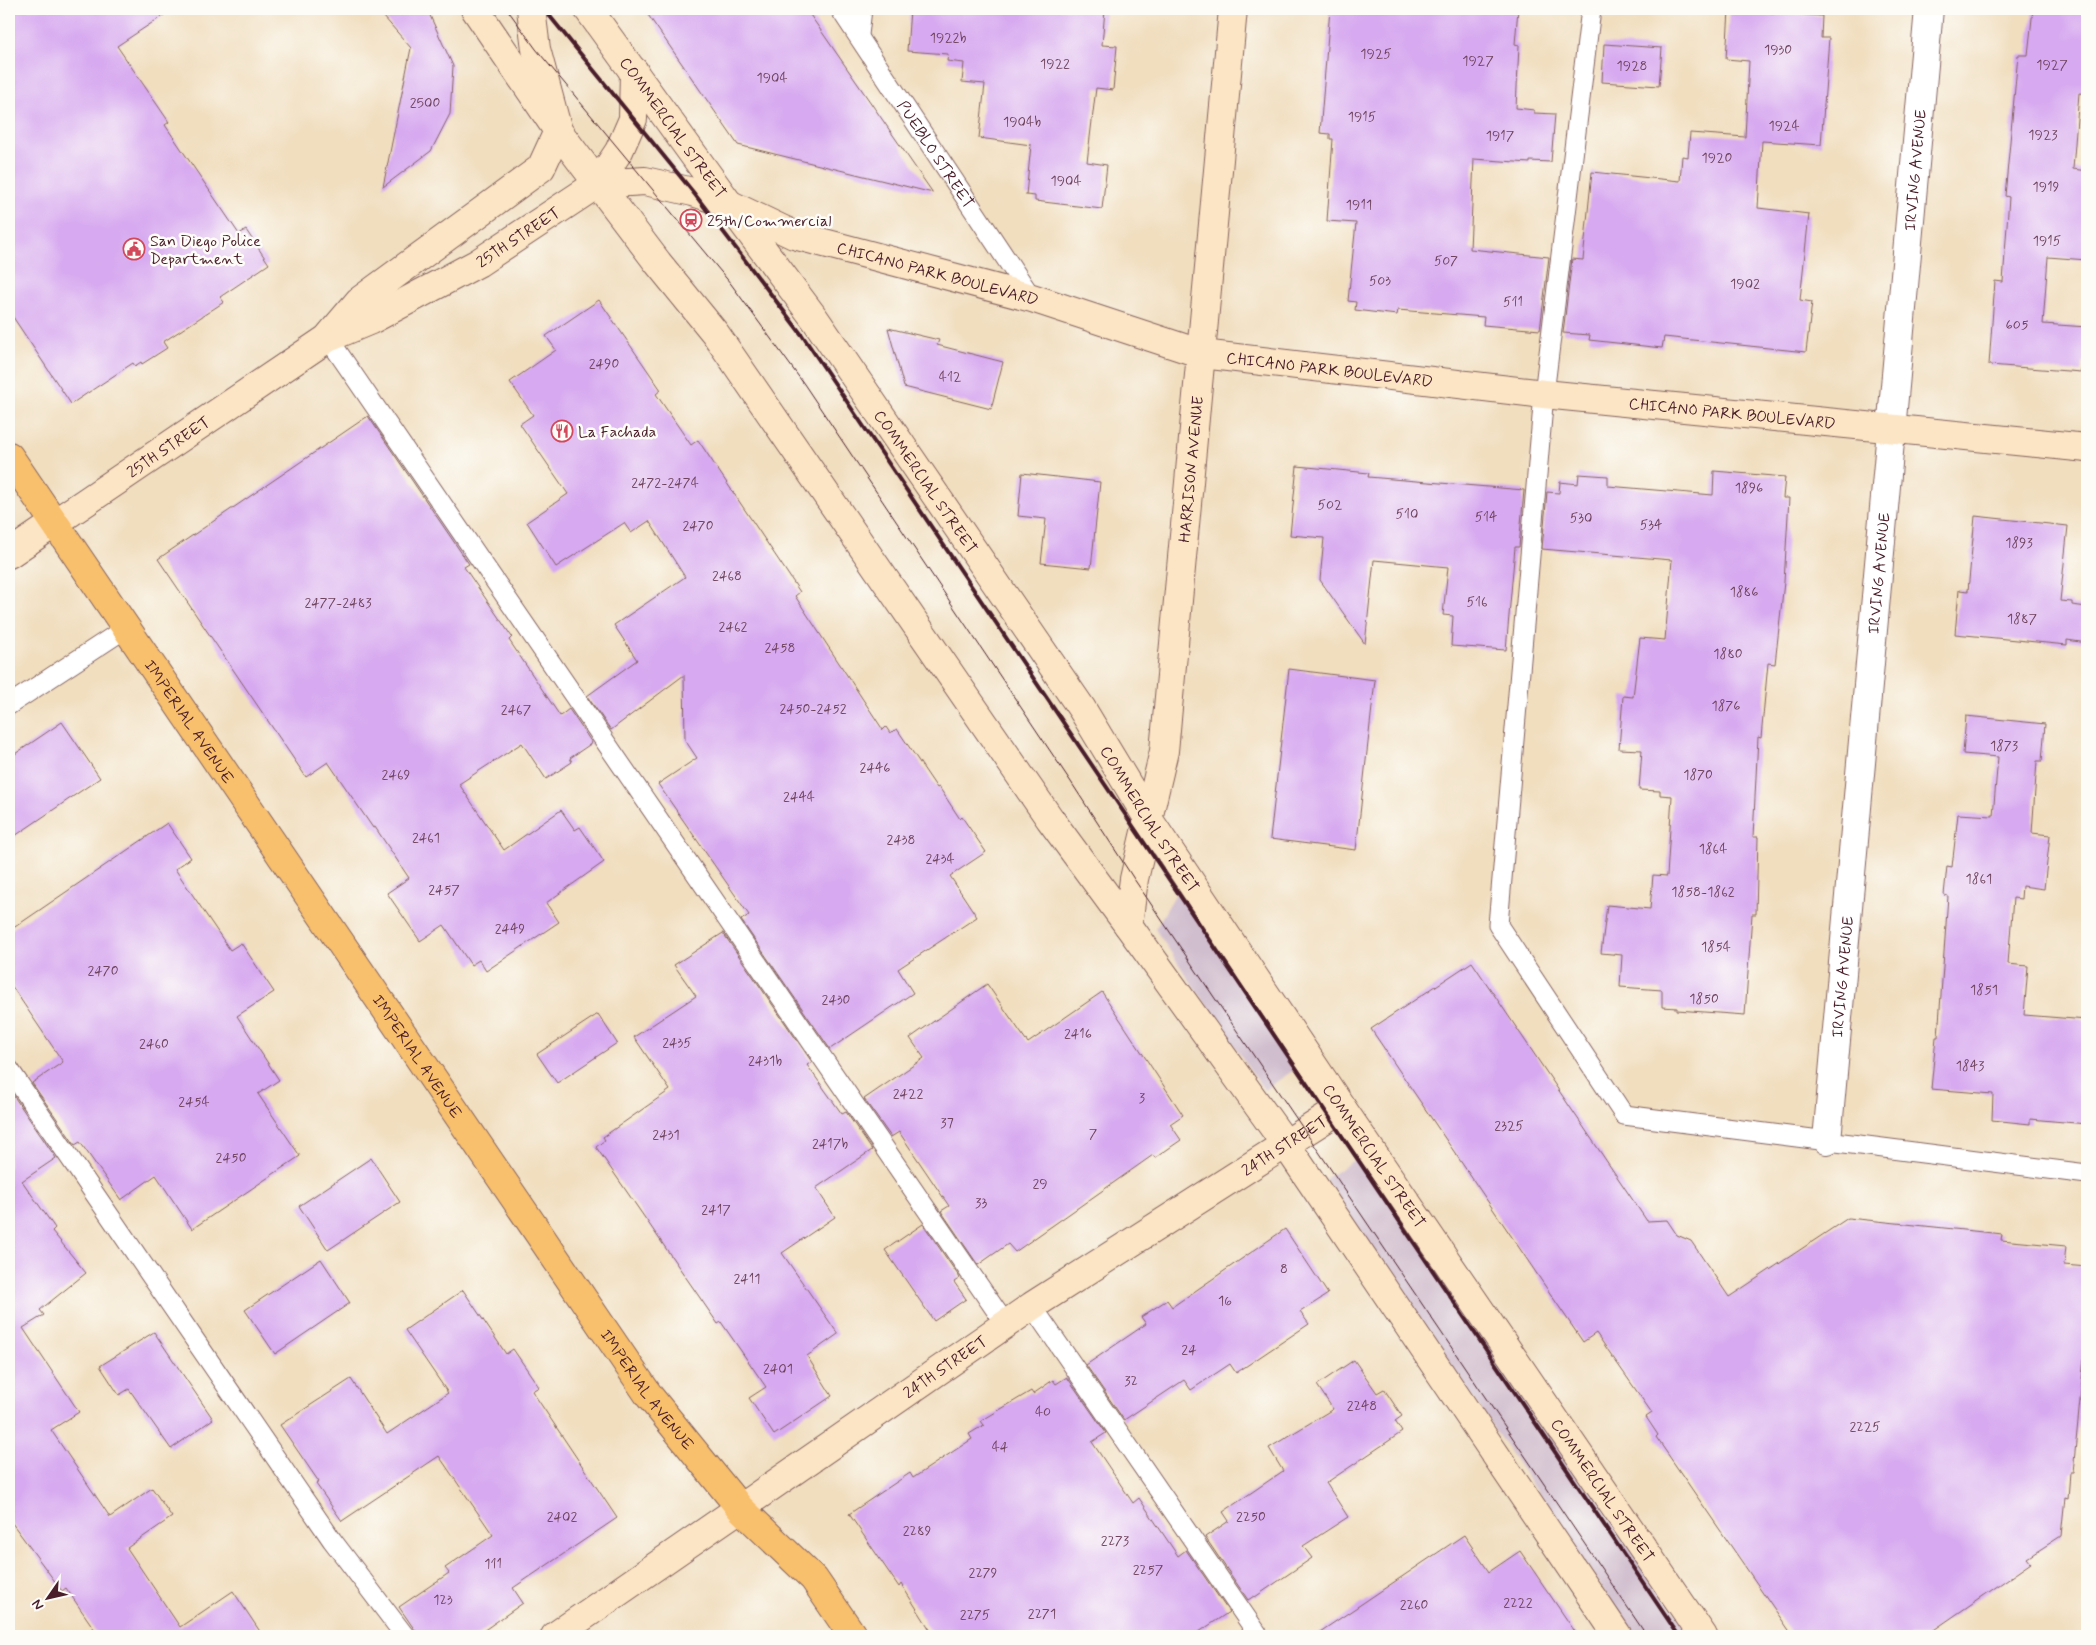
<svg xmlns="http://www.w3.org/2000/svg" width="2096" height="1645" font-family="Mynerve,sans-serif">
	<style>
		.industrial { fill: #d0bdce }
		.building { fill: #d7a9f0 }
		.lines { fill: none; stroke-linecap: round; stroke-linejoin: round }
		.lane-casing { stroke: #84625f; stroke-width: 21 }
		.street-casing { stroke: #84625f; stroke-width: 30 }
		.secondary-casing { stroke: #84625f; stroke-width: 30 }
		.primary-casing { stroke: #84625f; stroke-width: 30 }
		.lane { stroke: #fff; stroke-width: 19 }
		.street { stroke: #fff; stroke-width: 28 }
		.secondary { stroke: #fce5c4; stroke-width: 28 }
		.primary { stroke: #f8bf6c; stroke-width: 28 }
		.tram { stroke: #4a1f2b; stroke-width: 1 }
		.rail { stroke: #4a1f2b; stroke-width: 4 }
		.labels { text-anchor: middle; stroke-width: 5; stroke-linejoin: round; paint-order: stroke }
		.number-label { font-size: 14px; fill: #6d425c }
		.street-label { font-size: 16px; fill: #4a1f2b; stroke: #fdfcf7 }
		.poi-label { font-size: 16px; fill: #4a1f2b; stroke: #fdfcf7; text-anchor: start }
	</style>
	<rect width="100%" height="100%" fill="#fdfcf7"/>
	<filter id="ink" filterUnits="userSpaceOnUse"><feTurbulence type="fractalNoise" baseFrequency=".02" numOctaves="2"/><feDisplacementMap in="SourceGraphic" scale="10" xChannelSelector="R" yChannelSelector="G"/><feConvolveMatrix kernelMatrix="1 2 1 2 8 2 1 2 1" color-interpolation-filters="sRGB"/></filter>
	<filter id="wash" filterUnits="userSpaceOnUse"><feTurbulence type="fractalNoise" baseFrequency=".0096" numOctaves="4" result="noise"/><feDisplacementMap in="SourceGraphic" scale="20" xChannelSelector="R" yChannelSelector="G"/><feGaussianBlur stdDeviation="1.12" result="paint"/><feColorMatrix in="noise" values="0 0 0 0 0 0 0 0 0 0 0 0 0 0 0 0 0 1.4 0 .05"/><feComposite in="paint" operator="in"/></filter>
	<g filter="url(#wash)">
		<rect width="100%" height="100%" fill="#f1debf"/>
		<!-- industrial -->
		<g class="industrial">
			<polygon points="1181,885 1303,1064 1264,1090 1155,929"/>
			<polygon points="1365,1153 1692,1636 1634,1636 1325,1179"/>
		</g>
		<g id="blocks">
			<!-- building -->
			<g class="building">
				<polygon points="9,9 173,9 117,46 169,122 165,125 239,234 246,230 269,264 220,297 224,302 163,342 167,348 142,364 141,362 135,366 133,363 71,404 9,311"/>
				<polygon points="377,9 427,9 453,66 450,114 431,151 383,187 411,48"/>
				<polygon points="644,9 806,9 933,193 738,145"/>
				<polygon points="910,9 1105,9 1102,45 1117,46 1113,90 1096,88 1087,162 1107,165 1102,209 1035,201 1035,196 1026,195 1031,145 979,138 985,84 962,82 964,63 947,61 948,54 907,51"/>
				<polygon points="1330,9 1518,9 1515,44 1519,45 1516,108 1534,110 1534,113 1555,114 1551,162 1530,161 1530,163 1474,159 1470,249 1549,257 1540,330 1483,325 1484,317 1398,310 1397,315 1355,310 1356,302 1348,301 1356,223 1327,221 1333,139 1330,139 1330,134 1320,133"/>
				<polygon points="2033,9 2087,9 2087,94 2079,93 2073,169 2087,171 2087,260 2048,257 2043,324 2087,327 2084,363 2082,363 2081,372 1989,365 1995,281 2003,282 2009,197 2005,196 2018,55 2028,55"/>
				<polygon points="1729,10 1822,16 1821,38 1829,38 1821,145 1762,141 1758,208 1809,214 1800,300 1812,302 1806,352 1664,337 1662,348 1589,340 1590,335 1563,333 1572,259 1583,260 1592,172 1680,181 1682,156 1688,157 1690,133 1745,137 1749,61 1726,59"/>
				<polygon points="1604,44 1662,48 1659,86 1602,82"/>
				<polygon points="599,300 661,390 656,394 691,445 698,440 800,592 795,596 883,730 886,727 890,733 897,729 937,788 939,787 960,819 962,817 986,852 950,876 977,917 898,969 913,993 830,1049 741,920 749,915 658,784 697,758 685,740 684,675 611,730 587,696 637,660 614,625 685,577 649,521 631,533 624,523 556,567 527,522 568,494 520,424 533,415 510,382 556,350 546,336"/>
				<polygon points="888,328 939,340 937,345 1003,362 991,409 904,387"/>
				<polygon points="368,416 469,564 464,567 512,637 509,640 560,716 569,709 592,743 570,758 572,762 546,779 522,743 459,784 504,850 561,810 575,830 580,827 604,862 546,903 559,922 486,971 479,960 471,965 444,925 420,941 387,893 409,878 375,827 373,828 328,762 306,777 158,559"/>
				<polygon points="1297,466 1369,473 1368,477 1524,490 1519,547 1515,547 1506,650 1451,646 1453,616 1443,615 1448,567 1374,560 1365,644 1320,580 1324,538 1290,535"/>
				<polygon points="1714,471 1785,477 1783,498 1789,498 1784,582 1775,664 1768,663 1761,738 1758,737 1753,837 1758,837 1756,914 1752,914 1745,1015 1677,1010 1677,1008 1662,1007 1662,990 1620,987 1622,955 1601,953 1607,905 1650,909 1653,875 1667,876 1672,796 1660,795 1660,791 1639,790 1642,750 1619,749 1623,696 1633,697 1640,638 1665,640 1672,560 1542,549 1547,492 1559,493 1560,482 1578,484 1579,474 1608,476 1608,486 1713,495"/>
				<polygon points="1022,473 1100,482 1091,568 1041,563 1046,519 1018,516"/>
				<polygon points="1975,516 2068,526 2060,601 2072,602 2072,605 2087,607 2087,643 2067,640 2067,645 1955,634 1959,590 1968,591"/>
				<polygon points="1289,669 1375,680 1356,850 1270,839"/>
				<polygon points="1966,716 2045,724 2042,761 2037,761 2032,833 2050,835 2044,889 2022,886 2021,899 2013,898 2008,964 2028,966 2024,1015 2087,1020 2087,1124 2030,1119 2030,1124 1992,1120 1993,1094 1931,1089 1936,1037 1938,1037 1948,896 1944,895 1947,866 1952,867 1958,814 1993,816 1998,757 1963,754"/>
				<polygon points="62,722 100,778 9,840 9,758"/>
				<polygon points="167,823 191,858 175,869 230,950 241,943 274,992 237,1016 279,1080 258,1094 300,1156 192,1229 156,1175 121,1200 80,1142 75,1145 32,1083 63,1062 9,982 9,931"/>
				<polygon points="723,933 812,1062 807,1065 842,1114 846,1112 872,1150 816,1188 835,1217 782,1253 838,1334 807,1356 832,1396 774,1435 749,1398 766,1387 721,1322 718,1324 596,1147 605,1140 603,1137 670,1090 634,1037 696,996 674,965"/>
				<polygon points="1472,962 1647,1221 1667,1220 1677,1235 1691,1241 1729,1297 1848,1218 2002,1234 2001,1240 2066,1246 2064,1265 2087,1267 2087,1327 2073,1473 2070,1473 2068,1498 2065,1497 2061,1536 2027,1558 2031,1563 1925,1636 1793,1636 1656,1437 1658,1435 1646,1417 1652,1413 1596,1333 1583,1342 1371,1029"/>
				<polygon points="987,984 1028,1043 1102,992 1183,1115 1170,1124 1181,1140 1155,1158 1153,1155 1015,1252 1008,1244 978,1265 941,1211 949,1206 899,1132 891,1137 864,1099 924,1058 910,1038"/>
				<polygon points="598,1014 617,1043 557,1083 537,1054"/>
				<polygon points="13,1095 56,1158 22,1181 55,1228 52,1231 86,1273 40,1310 44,1315 23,1328 79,1412 51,1430 110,1517 152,1488 172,1517 127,1548 180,1627 233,1591 263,1636 99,1636 66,1588 62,1591 9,1519 9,1098"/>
				<polygon points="371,1158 400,1202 328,1250 299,1206"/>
				<polygon points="923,1224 960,1278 954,1282 966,1299 934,1321 885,1250"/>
				<polygon points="1285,1229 1328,1294 1300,1312 1309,1324 1236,1373 1230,1364 1191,1390 1184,1380 1124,1420 1086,1365 1146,1324 1141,1317 1167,1300 1172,1307"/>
				<polygon points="321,1259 350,1303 275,1354 245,1310"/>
				<polygon points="463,1290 506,1354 513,1349 539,1387 532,1391 617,1518 513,1588 523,1603 476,1636 419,1636 399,1607 449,1573 445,1568 493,1535 439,1456 342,1521 316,1484 319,1482 280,1425 351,1379 387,1434 448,1393 405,1330"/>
				<polygon points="154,1332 213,1419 171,1449 129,1389 119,1395 100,1366"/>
				<polygon points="1354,1360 1377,1393 1384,1389 1402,1416 1395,1421 1402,1432 1326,1483 1348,1517 1303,1546 1312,1558 1255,1597 1254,1596 1248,1600 1205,1537 1229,1521 1223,1512 1283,1471 1269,1448 1333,1409 1317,1385"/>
				<polygon points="1067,1377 1106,1433 1092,1442 1133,1503 1139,1498 1178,1556 1186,1550 1229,1612 1193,1636 934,1636 901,1584 899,1587 849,1514 910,1473 913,1478 972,1439 969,1434 984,1425 981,1421 1031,1391 1033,1394 1053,1380 1056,1384"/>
				<polygon points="1464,1535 1489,1572 1520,1551 1578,1636 1314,1636"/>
			</g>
		</g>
	</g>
	<g filter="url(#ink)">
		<use href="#blocks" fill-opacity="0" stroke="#84625f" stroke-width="1"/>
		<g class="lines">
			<!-- lane casing -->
			<g class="lane-casing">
				<g id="lane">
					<path id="s1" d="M840 9 1032 298"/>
					<polyline points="1591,9 1544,394 1498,925 1624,1115 2087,1174"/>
					<polyline points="859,35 862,9"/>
					<polyline points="328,338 1006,1325"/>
					<polyline points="9,705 126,628"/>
					<polyline points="9,1069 332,1540 405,1636"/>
					<polyline points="1032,1306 1259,1636"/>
				</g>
			</g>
			<!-- street casing -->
			<g class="street-casing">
				<g id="street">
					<path id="s2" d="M1827 1140 1929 9"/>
				</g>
			</g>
			<!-- secondary casing -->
			<g class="secondary-casing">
				<g id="secondary">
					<polyline points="475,9 558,131 658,263 715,333 1050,819 1128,925 1287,1146 1618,1636"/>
					<path id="s3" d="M588 9 729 204 815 319 1082 709 1149 820 1342 1108 1703 1636"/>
					<path id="s4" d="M597 184 645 181 693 192 729 204 794 235 1032 298 1202 354 1544 394 2087 448"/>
					<polyline points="330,335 359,301 541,168 558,131 536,49 531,9"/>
					<path id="s5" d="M9 554 328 338 371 320 478 263 597 184 619 151 633 119 634 71"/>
					<path id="s6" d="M1128 925 1134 879 1164 751 1233 9"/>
					<path id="s7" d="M555 1636 1032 1306 1342 1108"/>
				</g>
			</g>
			<!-- primary casing -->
			<g class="primary-casing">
				<g id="primary">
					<path id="s8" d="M9 456 650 1397 740 1508 814 1579 853 1636"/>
				</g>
			</g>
			<!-- lane -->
			<use href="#lane" class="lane"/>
			<!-- street -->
			<use href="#street" class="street"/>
			<!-- secondary -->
			<use href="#secondary" class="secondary"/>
			<!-- primary -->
			<use href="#primary" class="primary"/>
			<!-- tram -->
			<polyline class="tram" points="507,9 536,49 731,284 804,384 1071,782 1134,879 1647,1636"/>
			<!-- rail -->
			<polyline class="rail" points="544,9 693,192 802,335 1679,1636"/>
		</g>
	</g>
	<!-- icons -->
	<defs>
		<g id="station-ring" transform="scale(1.125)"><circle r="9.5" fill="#fdfcf7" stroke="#d1495b" stroke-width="1.5"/><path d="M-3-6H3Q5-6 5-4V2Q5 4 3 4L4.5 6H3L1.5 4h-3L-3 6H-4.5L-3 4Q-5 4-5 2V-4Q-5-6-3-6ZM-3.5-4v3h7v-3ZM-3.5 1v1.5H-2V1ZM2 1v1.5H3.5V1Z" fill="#d1495b"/></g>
		<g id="civic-ring" transform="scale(1.125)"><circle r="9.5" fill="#fdfcf7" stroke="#d1495b" stroke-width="1.5"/><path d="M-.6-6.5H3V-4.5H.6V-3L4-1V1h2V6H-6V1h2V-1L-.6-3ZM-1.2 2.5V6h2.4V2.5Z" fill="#d1495b"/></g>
		<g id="restaurant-ring" transform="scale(1.125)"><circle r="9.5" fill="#fdfcf7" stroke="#d1495b" stroke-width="1.5"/><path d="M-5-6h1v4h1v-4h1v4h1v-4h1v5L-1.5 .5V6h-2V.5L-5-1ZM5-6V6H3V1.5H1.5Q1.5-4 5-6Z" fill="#d1495b"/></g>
	</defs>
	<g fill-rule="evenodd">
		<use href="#station-ring" x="691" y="220"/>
		<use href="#civic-ring" x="134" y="249"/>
		<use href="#restaurant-ring" x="562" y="431"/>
	</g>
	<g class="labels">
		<!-- number labels -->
		<g class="number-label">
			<text x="948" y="42">1922b</text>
			<text x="1778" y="54">1930</text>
			<text x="1376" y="58">1925</text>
			<text x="1478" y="65">1927</text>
			<text x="1055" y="68">1922</text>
			<text x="2052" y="69">1927</text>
			<text x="1632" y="70">1928</text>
			<text x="772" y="82">1904</text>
			<text x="425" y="107">2500</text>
			<text x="1362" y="121">1915</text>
			<text x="1022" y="126">1904b</text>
			<text x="1784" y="130">1924</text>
			<text x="2043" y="139">1923</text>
			<text x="1500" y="140">1917</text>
			<text x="1717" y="162">1920</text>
			<text x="1066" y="185">1904</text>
			<text x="2046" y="191">1919</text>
			<text x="1359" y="209">1911</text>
			<text x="2047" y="245">1915</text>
			<text x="1446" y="265">507</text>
			<text x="1380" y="285">503</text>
			<text x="1745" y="288">1902</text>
			<text x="1513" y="306">511</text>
			<text x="2017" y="329">605</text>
			<text x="604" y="368">2490</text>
			<text x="950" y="381">412</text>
			<text x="665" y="487">2472-2474</text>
			<text x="1749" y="492">1896</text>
			<text x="1330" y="509">502</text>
			<text x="1407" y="518">510</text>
			<text x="1486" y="521">514</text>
			<text x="1581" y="522">530</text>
			<text x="1651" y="529">534</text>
			<text x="698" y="530">2470</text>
			<text x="2019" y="547">1893</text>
			<text x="727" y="580">2468</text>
			<text x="1744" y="596">1886</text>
			<text x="1477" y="606">516</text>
			<text x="338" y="607">2477-2483</text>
			<text x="2022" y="623">1887</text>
			<text x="733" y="631">2462</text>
			<text x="780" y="652">2458</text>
			<text x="1728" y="658">1880</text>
			<text x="1726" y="710">1876</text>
			<text x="813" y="713">2450-2452</text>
			<text x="516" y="714">2467</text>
			<text x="2004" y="750">1873</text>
			<text x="875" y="772">2446</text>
			<text x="396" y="779">2469</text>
			<text x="1698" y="779">1870</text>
			<text x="799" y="801">2444</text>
			<text x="426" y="842">2461</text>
			<text x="901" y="844">2438</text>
			<text x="1713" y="853">1864</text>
			<text x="940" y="863">2434</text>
			<text x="1979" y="883">1861</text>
			<text x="444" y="894">2457</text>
			<text x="1703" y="896">1858-1862</text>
			<text x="510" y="933">2449</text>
			<text x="1716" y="951">1854</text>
			<text x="103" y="975">2470</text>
			<text x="1984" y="994">1851</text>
			<text x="1704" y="1003">1850</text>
			<text x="836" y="1004">2430</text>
			<text x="1078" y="1038">2416</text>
			<text x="677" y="1047">2435</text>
			<text x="154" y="1048">2460</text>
			<text x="765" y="1065">2431b</text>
			<text x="1970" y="1070">1843</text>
			<text x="908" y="1098">2422</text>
			<text x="1142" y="1102">3</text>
			<text x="194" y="1106">2454</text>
			<text x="947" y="1127">37</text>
			<text x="1509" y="1130">2325</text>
			<text x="1093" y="1138">7</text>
			<text x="666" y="1139">2431</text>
			<text x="830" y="1148">2417b</text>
			<text x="231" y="1162">2450</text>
			<text x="1040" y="1188">29</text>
			<text x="981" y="1207">33</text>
			<text x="716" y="1214">2417</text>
			<text x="1284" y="1273">8</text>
			<text x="747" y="1283">2411</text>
			<text x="1225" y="1305">16</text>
			<text x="1189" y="1354">24</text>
			<text x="778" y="1373">2401</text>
			<text x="1131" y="1385">32</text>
			<text x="1362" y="1410">2248</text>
			<text x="1043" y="1416">40</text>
			<text x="1865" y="1431">2225</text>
			<text x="1000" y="1451">44</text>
			<text x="562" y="1521">2402</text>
			<text x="1251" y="1521">2250</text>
			<text x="917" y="1535">2289</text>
			<text x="1115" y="1545">2273</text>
			<text x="493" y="1568">111</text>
			<text x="1148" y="1574">2257</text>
			<text x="983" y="1577">2279</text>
			<text x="443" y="1604">123</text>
			<text x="1518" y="1607">2222</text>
			<text x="1414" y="1609">2260</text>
			<text x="1042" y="1618">2271</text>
			<text x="975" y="1619">2275</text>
		</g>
		<!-- street labels -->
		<g class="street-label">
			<text dy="6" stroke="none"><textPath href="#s3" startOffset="146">COMMERCIAL STREET</textPath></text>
			<text dy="6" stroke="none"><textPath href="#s1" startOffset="174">PUEBLO STREET</textPath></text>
			<text dy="6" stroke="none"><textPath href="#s2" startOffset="974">IRVING AVENUE</textPath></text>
			<text dy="6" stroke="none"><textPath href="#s5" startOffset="601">25TH STREET</textPath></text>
			<text dy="6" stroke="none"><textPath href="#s4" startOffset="356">CHICANO PARK BOULEVARD</textPath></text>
			<text dy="6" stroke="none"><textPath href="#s4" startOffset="761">CHICANO PARK BOULEVARD</textPath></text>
			<text dy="6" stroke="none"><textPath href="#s4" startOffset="1166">CHICANO PARK BOULEVARD</textPath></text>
			<text dy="6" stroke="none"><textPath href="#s5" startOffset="192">25TH STREET</textPath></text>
			<text dy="6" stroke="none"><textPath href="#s6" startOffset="461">HARRISON AVENUE</textPath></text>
			<text dy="6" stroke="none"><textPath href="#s3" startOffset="581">COMMERCIAL STREET</textPath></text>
			<text dy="6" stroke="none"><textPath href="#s2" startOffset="569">IRVING AVENUE</textPath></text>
			<text dy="6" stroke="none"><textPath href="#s8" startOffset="321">IMPERIAL AVENUE</textPath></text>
			<text dy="6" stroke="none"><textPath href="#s3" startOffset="986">COMMERCIAL STREET</textPath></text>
			<text dy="6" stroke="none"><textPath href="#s2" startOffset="164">IRVING AVENUE</textPath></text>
			<text dy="6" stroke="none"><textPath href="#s8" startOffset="726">IMPERIAL AVENUE</textPath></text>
			<text dy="6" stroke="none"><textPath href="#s7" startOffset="879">24TH STREET</textPath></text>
			<text dy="6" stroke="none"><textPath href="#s3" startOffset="1391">COMMERCIAL STREET</textPath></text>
			<text dy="6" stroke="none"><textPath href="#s7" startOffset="474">24TH STREET</textPath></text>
			<text dy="6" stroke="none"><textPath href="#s8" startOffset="1131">IMPERIAL AVENUE</textPath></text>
			<text dy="6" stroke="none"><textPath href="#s3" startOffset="1796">COMMERCIAL STREET</textPath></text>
		</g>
		<!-- poi labels -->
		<g class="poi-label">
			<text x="707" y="226">25th/Commercial</text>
			<text x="150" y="246">San Diego Police<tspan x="150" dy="18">Department</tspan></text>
			<text x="578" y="437">La Fachada</text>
		</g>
	</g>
	<!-- margin -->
	<rect width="2096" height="1645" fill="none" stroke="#fdfcf7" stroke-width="30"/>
	<!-- north arrow -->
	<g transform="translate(48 1598) rotate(236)" stroke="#fdfcf7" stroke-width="4" paint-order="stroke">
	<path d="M0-4L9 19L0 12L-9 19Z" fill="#4a1f2b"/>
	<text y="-8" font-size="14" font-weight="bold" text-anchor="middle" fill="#4a1f2b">N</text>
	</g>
</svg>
